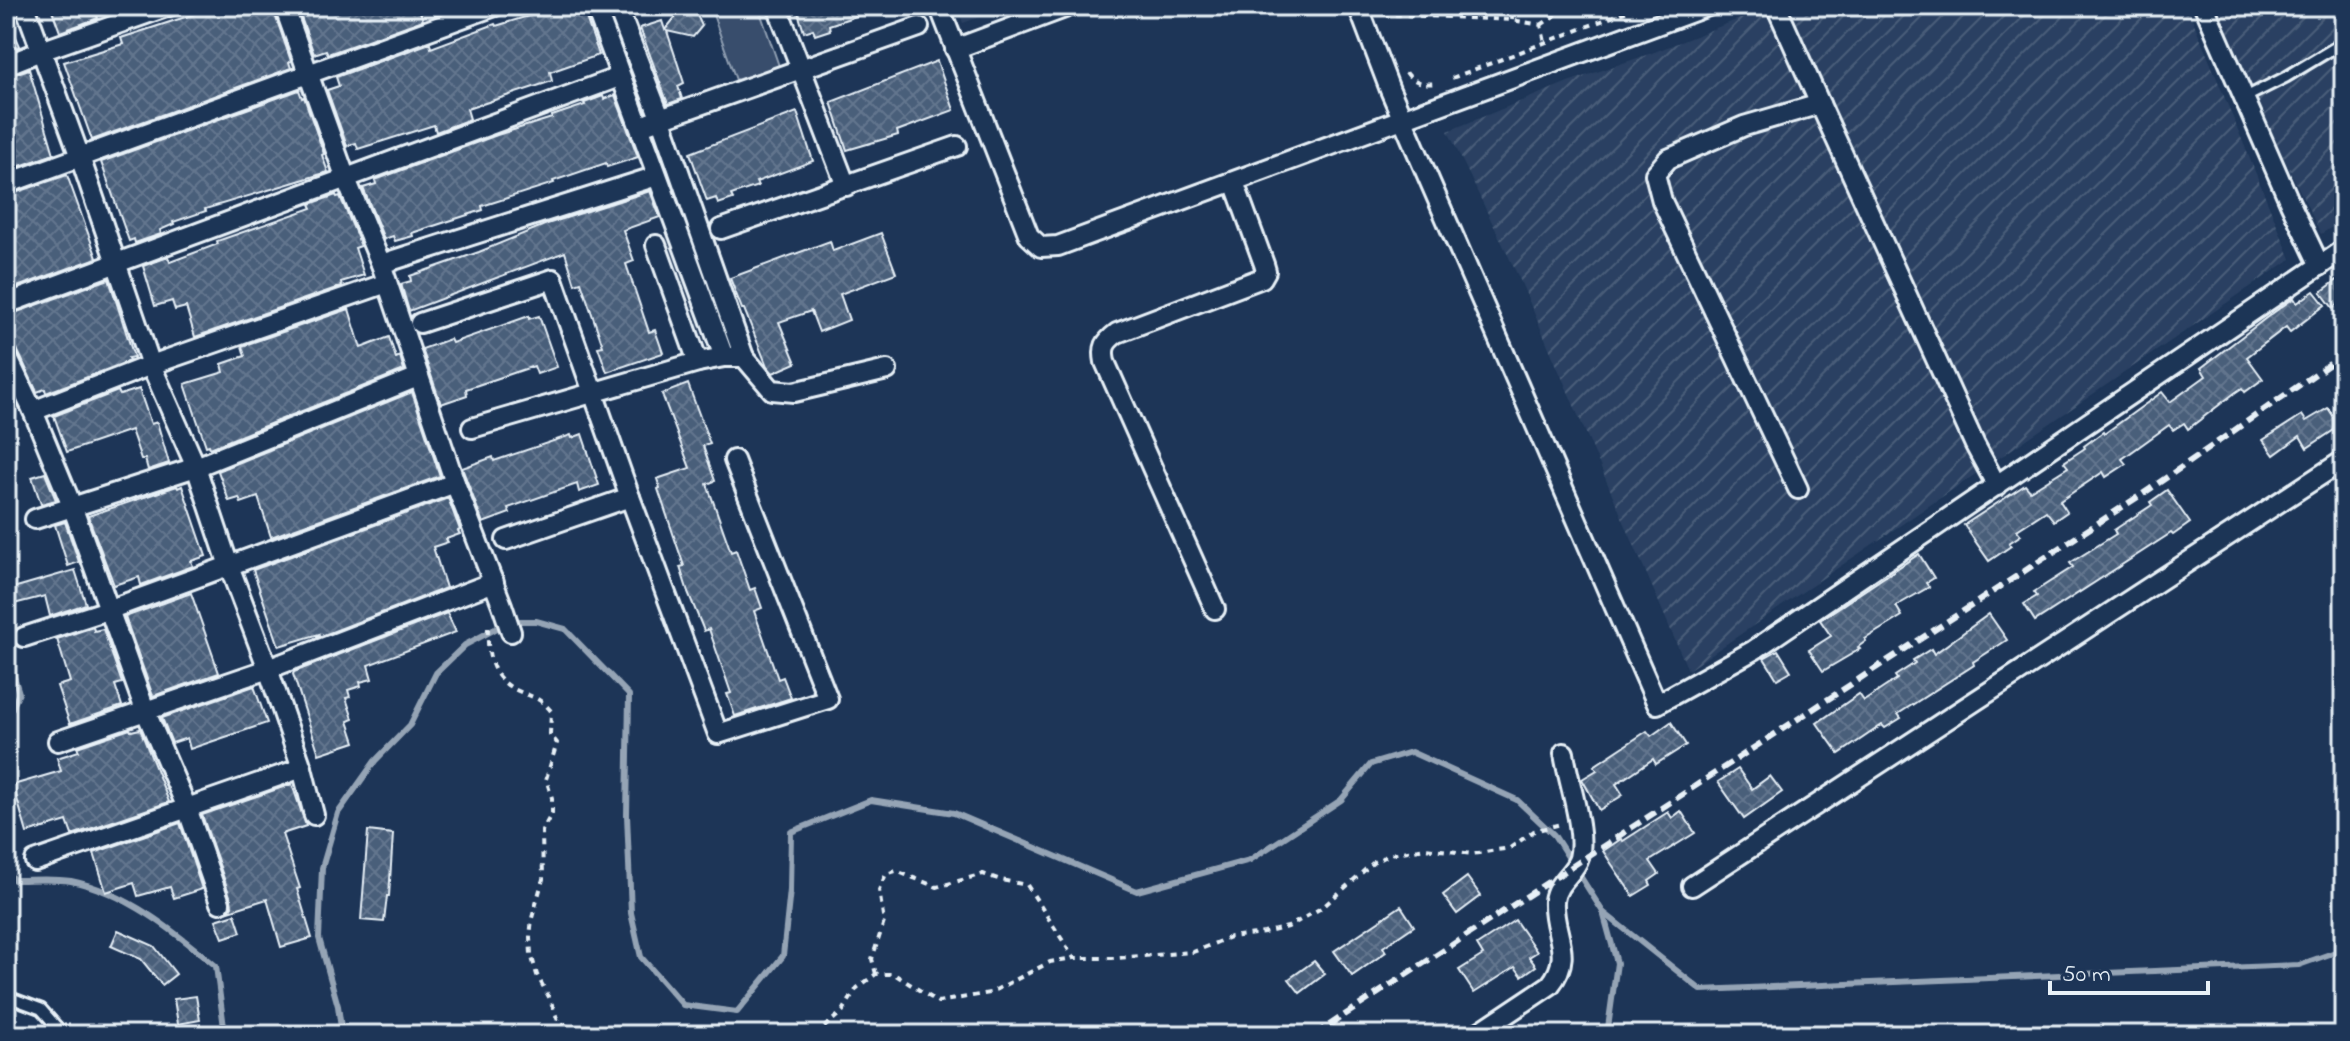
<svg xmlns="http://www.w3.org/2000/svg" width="2350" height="1041" font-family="'Indie Flower',sans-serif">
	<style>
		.built { fill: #2a4162 }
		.industrial { fill: url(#industrial-furrows) }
		.pitch { fill: #374d6c; stroke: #909fb2; stroke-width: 2 }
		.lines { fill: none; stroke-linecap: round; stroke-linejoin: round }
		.stream { stroke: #95a4b5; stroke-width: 6 }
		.building { fill: url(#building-cross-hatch); stroke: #e8f1f8; stroke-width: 2 }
		.lane-casing { stroke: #e8f1f8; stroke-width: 15 }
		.street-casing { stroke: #e8f1f8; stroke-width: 24 }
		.path { stroke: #e8f1f8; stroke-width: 4; stroke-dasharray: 6 6; stroke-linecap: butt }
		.lane { stroke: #1d3557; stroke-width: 9 }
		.street { stroke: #1d3557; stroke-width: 18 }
		.rail { stroke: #e8f1f8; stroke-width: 6; stroke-dasharray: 12 6; stroke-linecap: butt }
	</style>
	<defs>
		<pattern id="industrial-furrows" width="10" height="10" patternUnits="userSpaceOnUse" patternTransform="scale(2)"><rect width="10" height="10" fill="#2a4162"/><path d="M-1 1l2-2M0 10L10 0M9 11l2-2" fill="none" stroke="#495d79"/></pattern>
		<pattern id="building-cross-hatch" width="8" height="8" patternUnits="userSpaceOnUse" patternTransform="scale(2)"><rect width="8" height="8" fill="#495e7a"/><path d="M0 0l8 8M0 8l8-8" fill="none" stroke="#63768e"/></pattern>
	</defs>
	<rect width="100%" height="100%" fill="#1d3557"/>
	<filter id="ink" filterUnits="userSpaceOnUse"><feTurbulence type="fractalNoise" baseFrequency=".0125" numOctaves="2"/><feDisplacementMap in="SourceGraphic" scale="16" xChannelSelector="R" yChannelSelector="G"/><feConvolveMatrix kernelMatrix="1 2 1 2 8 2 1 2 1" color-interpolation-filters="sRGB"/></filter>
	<g filter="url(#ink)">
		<!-- built -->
		<polygon class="built" points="957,6 1010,6 963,23"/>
		<!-- industrial -->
		<g class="industrial">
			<polygon points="1772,6 2187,6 2291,259 1688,670 1519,278 1448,131 1568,82 1652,53"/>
			<polygon points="2214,6 2344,6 2344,219 2321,234 2227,42"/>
		</g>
		<!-- pitch -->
		<polygon class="pitch" points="710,6 758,6 779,66 736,80"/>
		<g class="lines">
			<!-- stream -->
			<g class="stream">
				<polyline points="516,621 536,621 565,629 629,695 627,815 631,913 641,957 683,1005 737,1012 783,956 790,890 791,832 871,800 954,813 1137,891 1250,860 1341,800 1371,764 1411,752 1517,800 1554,835 1603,912 1617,963 1607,1035"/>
				<polyline points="6,650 19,693 6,721"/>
				<path d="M6 870 14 880C32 880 53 878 71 881 126 892 174 931 216 966L225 1035"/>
				<polyline points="1603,912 1701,990 2299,965 2344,949"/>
				<polyline points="342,1035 338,1006 319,938 322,868 338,813 375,761 410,725 436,673 465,645 497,628"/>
			</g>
		</g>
		<!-- building -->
		<g class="building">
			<polygon points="62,6 93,6 98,18 60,32 52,10"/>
			<polygon points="219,6 272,6 291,61 289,62 291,68 92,140 64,62 123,44 121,38"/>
			<polygon points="297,6 418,6 423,20 328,54 326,50 314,54"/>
			<polygon points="550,6 572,6 575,15 584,12 599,55 550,72 552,81 467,109 470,119 436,132 434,125 358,149 356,143 347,146 327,90 339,86 336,77 430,43 431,48 495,24 496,26 551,9"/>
			<polygon points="796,6 877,6 877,9 829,25 830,30 815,35 813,29 804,32"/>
			<polygon points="682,9 696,13 702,26 693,37 667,31 684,83 678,86 682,99 668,104 640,28 662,21 665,30"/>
			<polygon points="6,14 20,46 6,52"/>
			<polygon points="937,61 954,110 897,131 898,135 847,150 831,102"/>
			<polygon points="29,69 54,154 6,171 6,77"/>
			<polygon points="299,90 302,98 304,97 324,154 322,155 328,172 205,209 206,211 173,222 174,224 160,230 161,234 135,243 134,239 129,241 101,162"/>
			<polygon points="615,95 638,157 607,167 606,163 553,181 554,183 482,206 483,210 412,233 413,236 395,241 393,236 384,239 363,188 376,184 375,180 497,135 552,118 552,116 585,105 584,103 587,102 603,96 604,99"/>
			<polygon points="797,112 813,161 756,182 758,186 731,195 733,199 718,204 716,198 707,201 690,153"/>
			<polygon points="67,175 97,258 6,291 6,196"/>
			<polygon points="650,191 660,217 623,230 634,261 626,264 649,332 655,330 663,353 607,372 598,347 603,346 581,282 575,284 565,252 409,311 401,284 411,281 410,276 479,252 547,224"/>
			<polygon points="336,195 337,197 340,196 361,246 355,248 364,275 341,282 342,286 195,337 186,307 175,310 172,301 155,306 143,266 168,257 170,262 218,244 217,241 312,208 310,204"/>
			<polygon points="881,233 896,273 840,294 849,320 819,332 811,311 779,322 796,363 773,373 767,366 744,309 742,309 730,278 830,241 833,251"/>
			<polygon points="2344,275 2344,299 2333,308 2321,292"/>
			<polygon points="109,279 134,357 128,358 129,361 46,393 45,389 37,392 17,349 12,344 6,342 6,316"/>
			<polygon points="2314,291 2325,305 2290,332 2286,327 2247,357 2263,379 2245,392 2242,388 2236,392 2188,429 2184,423 2173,430 2169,425 2122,459 2126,464 2106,477 2103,472 2060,501 2067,512 2054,521 2046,511 2017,530 2021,535 2009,543 2011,546 1989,561 1964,525 2025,485 2030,491 2068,467 2064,462 2085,448 2084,446 2103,432 2104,434 2162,392 2170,402 2206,376 2201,368 2266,318 2294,298 2297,303"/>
			<polygon points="349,309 361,348 389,337 396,358 400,356 404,370 210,448 209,445 206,446 185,384 224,372 222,364 245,356 242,346"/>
			<polygon points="529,316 529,319 539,316 557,367 537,374 534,366 466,389 467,395 441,404 422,349 450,339 452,343"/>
			<polygon points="688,384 710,444 703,446 715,481 707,484 731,552 736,550 750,590 755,588 762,608 754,611 778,679 783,677 791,698 735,716 727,694 731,693 709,629 704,631 688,592 680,567 684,566 658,489 660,488 657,479 690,468 662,394"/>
			<polygon points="139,389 151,424 157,422 169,463 148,470 145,459 141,459 131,430 67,452 54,416 118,391 120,395"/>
			<polygon points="412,392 440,476 271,537 258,497 241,503 239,498 229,501 218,471"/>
			<polygon points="2328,408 2340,426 2307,448 2300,436 2274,455 2263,440 2302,415 2306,421"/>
			<polygon points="582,434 599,485 579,492 577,484 508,508 510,513 483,523 462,468 493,457 494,461 571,435 572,438"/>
			<polygon points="45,473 56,500 41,504 32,477"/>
			<polygon points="177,486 178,488 182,486 206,556 191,561 193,566 141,585 139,577 114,585 88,516"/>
			<polygon points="2167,490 2190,523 2173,535 2171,533 2035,621 2024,604 2037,596 2034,592 2073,567 2070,563 2116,534 2114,530 2152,505 2150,502"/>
			<polygon points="448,498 460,530 458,531 460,534 446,539 448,542 433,547 446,588 316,638 319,634 279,646 253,570"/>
			<polygon points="65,522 79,562 68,566 55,525"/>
			<polygon points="1919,554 1934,578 1926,583 1929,587 1896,606 1902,616 1865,639 1866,641 1858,647 1860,649 1823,671 1809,650 1831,636 1820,620"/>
			<polygon points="75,570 86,604 50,616 45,596 6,606 6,590"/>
			<polygon points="191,593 219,673 153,696 125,617"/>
			<polygon points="447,613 456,632 368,665 372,679 360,682 361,686 348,690 350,697 346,698 353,719 348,721 355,742 319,754 293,674 294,672"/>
			<polygon points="1989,614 2007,640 1973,662 1974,665 1898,714 1901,718 1885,728 1882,725 1839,754 1817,723 1859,694 1864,701 1897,679 1895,676 1915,663 1913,660 1931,649 1934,654"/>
			<polygon points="93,627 94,631 103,629 122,683 115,685 122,706 70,724 57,686 70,682 57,639"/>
			<polygon points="1778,650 1791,671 1777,679 1764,658"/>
			<polygon points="254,686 267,723 190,749 187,738 172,743 162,718"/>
			<polygon points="1671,722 1686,745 1656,764 1653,759 1616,784 1623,795 1599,810 1582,779 1597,770 1594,766 1647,731 1651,736"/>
			<polygon points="130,729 131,731 140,729 169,802 72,835 67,821 27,833 13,785 61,771 57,758 79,751 77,747"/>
			<polygon points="1738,769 1752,789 1770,776 1782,792 1744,819 1718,782"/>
			<polygon points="292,784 306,826 282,834 300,888 297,889 312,938 281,947 267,899 229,911 232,906 231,899 202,815"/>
			<polygon points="1681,811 1695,833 1650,861 1659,874 1649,881 1651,885 1633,896 1603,851 1621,839 1623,841 1668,812 1672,818"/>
			<polygon points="180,823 202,889 174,898 170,887 138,896 134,883 106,892 94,853"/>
			<polygon points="368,831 393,834 389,896 387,896 384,922 361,920"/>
			<polygon points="1467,877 1481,896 1457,914 1443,895"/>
			<polygon points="1401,906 1414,926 1383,947 1386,952 1352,976 1334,951"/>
			<polygon points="235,914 241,932 223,938 216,920"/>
			<polygon points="1515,920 1537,952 1529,957 1536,966 1522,976 1515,967 1474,993 1459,970 1483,955 1477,945"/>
			<polygon points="118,930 154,946 176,974 162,985 141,959 111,946"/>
			<polygon points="1314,961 1325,974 1300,993 1289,979"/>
			<polygon points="196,996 200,1020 178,1024 174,999"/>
		</g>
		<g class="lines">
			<!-- lane casing -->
			<g class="lane-casing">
				<g id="lane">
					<polyline points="2244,98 2286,77 2344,42"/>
					<polyline points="6,996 41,1009 64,1035"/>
				</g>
			</g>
			<!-- street casing -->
			<g class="street-casing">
				<g id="street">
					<polyline points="25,6 80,157 151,365 196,467 229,566 268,669 302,768 314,815"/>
					<polyline points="284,6 346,179 381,264 455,483 502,605 511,632"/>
					<polyline points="595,6 724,357"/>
					<polyline points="617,6 661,120 744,357"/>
					<polyline points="777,6 846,186"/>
					<polyline points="939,6 1029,236 1041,247 1058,246 1708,6"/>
					<polyline points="1358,6 1390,90 1657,704 1754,650 2344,249"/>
					<polyline points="1776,6 1820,104 1744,126 1668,159 1655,174 1662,201 1798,489"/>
					<polyline points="2204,6 2290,203 2320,266"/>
					<polyline points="955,49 1070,6"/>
					<polyline points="6,65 41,51 169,6"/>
					<polyline points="1820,104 1975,445 1997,486"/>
					<polyline points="649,123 919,27"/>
					<polyline points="6,184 495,6"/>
					<polyline points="721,229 957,146"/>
					<polyline points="656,245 698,362"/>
					<polyline points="381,264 657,176"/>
					<polyline points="6,304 619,77"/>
					<polyline points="420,323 553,279 630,497 718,734 828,699 734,460"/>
					<polyline points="6,354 33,411 72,506 145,710 187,808 220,903"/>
					<polyline points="33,411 151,365 387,283"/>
					<polyline points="472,428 698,362 724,357 744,357 772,390 794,392 887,370"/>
					<polyline points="35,519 196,467 418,377"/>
					<polyline points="506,540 630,497"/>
					<path d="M1215 609 1105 362C1102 347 1105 342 1117 333L1262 278 1266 271 1264 264 1234 182"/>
					<polyline points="24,637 108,610 455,483"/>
					<polyline points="58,741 268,669 494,582"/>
					<polyline points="35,861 302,768"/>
					<polyline points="1692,886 2344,460"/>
					<path d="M1475 1035 1550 985C1575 955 1552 933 1554 901 1556 882 1575 873 1579 858 1586 831 1568 782 1564 753"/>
				</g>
			</g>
			<!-- path -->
			<g class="path">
				<polyline points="1383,14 1512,20 1541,25 1545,42"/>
				<polyline points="1512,20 1513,6"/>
				<polyline points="1541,25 1568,6"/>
				<path d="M1406 72C1412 82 1425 85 1436 83"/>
				<polyline points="1452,78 1641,6"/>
				<path d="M488 628C487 653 490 676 514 689 530 697 539 696 551 711L550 734 557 743 546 779 552 798V813L542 831 543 879 532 918 530 937 531 954 537 975 550 999 558 1021 583 1035"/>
				<polyline points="876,974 872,959 884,922 879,890 886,874 896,871 937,887 983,874 1001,880 1027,885 1074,958"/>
				<polyline points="815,1035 843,1011 857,988 876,974 894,974 938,1002 990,993 1050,962 1074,958 1117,958 1193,952 1230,937 1264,933 1288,927 1323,907 1374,862 1391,854 1425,848 1472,854 1510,848 1534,831 1561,824"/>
			</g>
			<!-- lane -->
			<use href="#lane" class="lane"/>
			<!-- street -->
			<use href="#street" class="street"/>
			<!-- rail -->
			<polyline class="rail" points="1314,1035 2150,489 2344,354"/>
		</g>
	</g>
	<!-- margin -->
	<rect width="2350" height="1041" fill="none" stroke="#1d3557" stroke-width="32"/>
	<rect x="16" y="16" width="2318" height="1009" fill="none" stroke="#e8f1f8" stroke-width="3" filter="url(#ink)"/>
	<!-- scale -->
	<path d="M2050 981v12h158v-12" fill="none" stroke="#e8f1f8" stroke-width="4"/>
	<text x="2062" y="981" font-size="24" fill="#e8f1f8" stroke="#1d3557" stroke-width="6" paint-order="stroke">50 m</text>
</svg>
